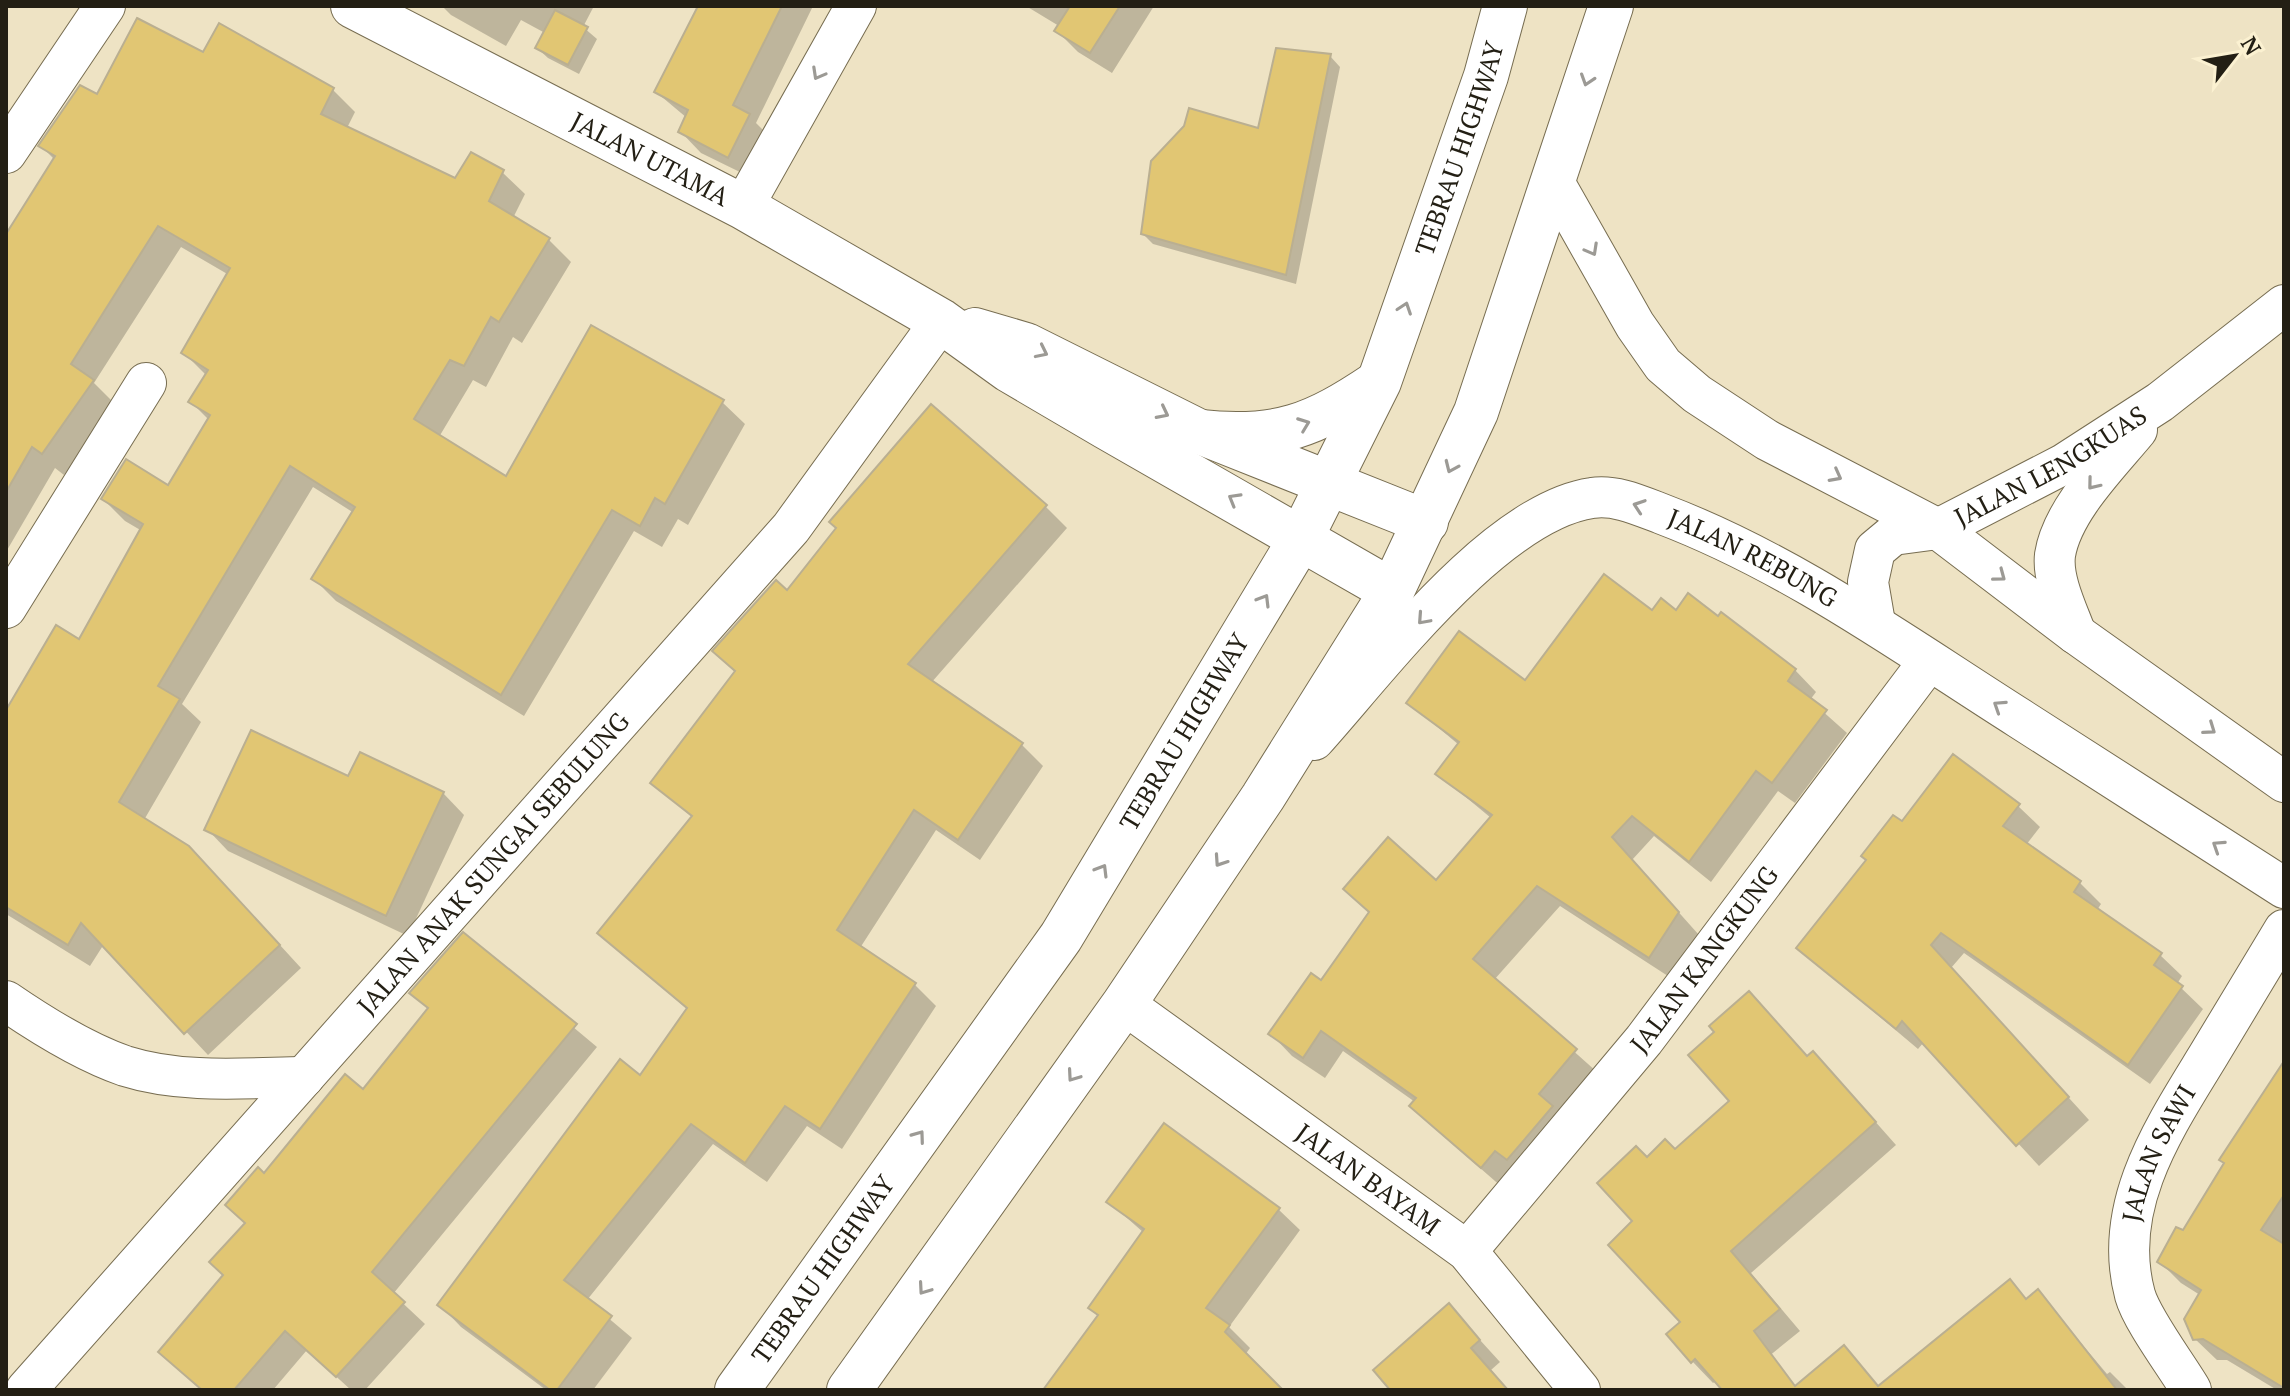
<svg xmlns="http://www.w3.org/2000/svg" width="2290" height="1396" font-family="'PT Serif',serif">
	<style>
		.shadow { fill: #0003 }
		.building { fill: #e1c673; stroke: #baaf91; stroke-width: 2 }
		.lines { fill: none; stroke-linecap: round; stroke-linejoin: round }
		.street-casing { stroke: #776d51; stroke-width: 42 }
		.secondary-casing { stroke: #776d51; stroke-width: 46 }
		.highway-casing { stroke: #776d51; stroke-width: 46 }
		.street { stroke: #fff; stroke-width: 40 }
		.secondary { stroke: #fff; stroke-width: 44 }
		.highway { stroke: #fff; stroke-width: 44 }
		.oneway { stroke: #9c9a95 }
		.labels { text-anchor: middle; stroke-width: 7; stroke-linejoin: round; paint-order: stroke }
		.street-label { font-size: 26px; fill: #231f14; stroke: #fbf1d1 }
	</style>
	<rect width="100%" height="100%" fill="#eee3c4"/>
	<!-- shadow -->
	<g class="shadow">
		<polygon points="442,6 594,6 583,27 597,39 579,74 548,58 537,48 545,33 521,20 506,46 451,15"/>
		<polygon points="698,6 813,6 756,123 770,137 750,177 701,153 680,131 687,118 656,92"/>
		<polygon points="1026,6 1154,6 1112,73 1078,52 1057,31 1059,26"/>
		<polygon points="204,54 333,90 355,112 347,128 456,181 502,172 525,194 513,218 549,240 571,262 522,343 513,337 486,387 473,380 439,437 507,479 722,402 745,424 688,525 678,519 662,547 634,531 524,716 336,601 314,579 354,513 313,487 182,704 201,722 144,820 211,870 301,968 208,1055 104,944 90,966 6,914 6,714 80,641 142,531 125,521 103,499 169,488 209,420 191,402 207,376 184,353 229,275 181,247 94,383 115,404 64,475 55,468 6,552 6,238 55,160 41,146 98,97"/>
		<polygon points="1330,56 1340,67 1296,284 1153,244 1143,234 1260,130"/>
		<polygon points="1046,507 1067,528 931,683 1022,745 1043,766 980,860 936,830 860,948 915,985 936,1006 842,1149 807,1126 767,1182 713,1144 587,1300 632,1338 593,1390 546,1390 461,1327 440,1305 640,1078 688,1010 600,933 693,818 653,783 736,673 715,651 788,593"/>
		<polygon points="1653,613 1677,613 1795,670 1816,692 1810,700 1847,733 1795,803 1778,791 1711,882 1654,836 1632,860 1699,935 1671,978 1560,906 1494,980 1597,1072 1503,1188 1433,1127 1412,1106 1415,1102 1343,1051 1325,1078 1292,1056 1271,1034 1322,982 1436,883 1491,818 1438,774 1459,745 1409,703 1526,683"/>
		<polygon points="349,778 443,793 464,815 408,936 228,851 207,829"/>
		<polygon points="2018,806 2040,827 2026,845 2080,883 2101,904 2097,910 2160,955 2182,976 2177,984 2203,1009 2150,1084 1964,953 1951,968 2089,1120 2039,1166 1924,1042 1918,1049 1798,948 1902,824"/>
		<polygon points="463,935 597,1047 393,1294 425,1324 365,1390 351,1390 307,1350 273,1390 202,1390 161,1352 225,1275 265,1176 363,1092 429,1010 412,993"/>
		<polygon points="1809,1058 1834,1075 1896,1145 1751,1273 1800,1331 1727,1390 1717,1380 1713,1383 1692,1361 1682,1322 1635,1221 1647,1160 1675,1151"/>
		<polygon points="2284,1064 2284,1390 2277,1390 2227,1360 2217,1360 2195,1339 2200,1295 2181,1283 2160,1262 2183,1233"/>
		<polygon points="1109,1202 1278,1209 1300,1230 1229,1327 1250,1348 1245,1355 1280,1390 1045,1390 1099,1316 1144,1233"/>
		<polygon points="2010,1282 2028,1300 2038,1292 2107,1374 2110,1372 2128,1390 1964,1390"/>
		<polygon points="1449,1306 1500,1362 1491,1370 1508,1390 1393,1390"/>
	</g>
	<!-- building -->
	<g class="building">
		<polygon points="698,6 782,6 733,105 750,114 728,158 678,132 688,110 654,92"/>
		<polygon points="1070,6 1120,6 1090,53 1054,31"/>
		<polygon points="555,10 588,27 568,65 535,48"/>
		<polygon points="137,18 203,52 219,23 334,88 321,114 455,178 471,152 504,170 489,201 550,238 499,322 491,317 464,366 450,360 414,419 506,476 591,325 724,400 665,504 655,498 640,526 612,510 501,695 311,579 355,507 290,466 158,686 180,699 119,802 189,846 280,945 184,1034 81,923 68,945 6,907 6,710 56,625 79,639 143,524 101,499 126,459 168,485 210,415 188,402 208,370 181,353 230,268 158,226 71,364 94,380 42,454 32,447 6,492 6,234 55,156 38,146 80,85 97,94"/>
		<polygon points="1276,48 1331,54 1286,275 1141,234 1151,161 1184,126 1189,108 1258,128"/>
		<polygon points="931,404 1047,505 908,664 1023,743 958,840 914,810 837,930 916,983 820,1129 785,1106 745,1163 691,1124 564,1280 612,1316 557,1390 550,1390 437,1305 620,1059 640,1075 687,1008 597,933 692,816 650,783 735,671 712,651 776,580 787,590 836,528 829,522"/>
		<polygon points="1604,574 1652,610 1661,598 1676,610 1688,593 1718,616 1721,612 1796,669 1788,681 1827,710 1772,783 1756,771 1689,862 1632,816 1612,837 1679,912 1649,958 1537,886 1473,959 1577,1049 1539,1094 1553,1106 1507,1160 1495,1151 1481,1168 1409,1106 1416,1098 1321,1031 1303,1058 1268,1034 1311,973 1321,980 1369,912 1343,889 1388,837 1436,880 1492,815 1435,774 1459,742 1406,703 1459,631 1525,680"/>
		<polygon points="251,730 348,776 360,752 444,792 386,916 204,830"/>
		<polygon points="1953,754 2020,804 2003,826 2081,881 2074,892 2162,953 2154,965 2183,986 2128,1065 1941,933 1931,945 2069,1097 2016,1146 1902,1021 1896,1029 1796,948 1866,860 1861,856 1893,815 1902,821"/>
		<polygon points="463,932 577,1024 372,1272 405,1302 336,1377 285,1331 234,1390 202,1390 158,1352 223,1275 209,1262 245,1223 225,1205 258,1167 264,1173 345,1074 363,1089 428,1008 409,993"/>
		<polygon points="1749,991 1807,1056 1813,1051 1876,1122 1731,1251 1780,1309 1754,1331 1795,1386 1844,1345 1878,1386 2010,1279 2026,1299 2038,1289 2117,1390 1722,1390 1695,1359 1691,1363 1666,1334 1680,1322 1608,1245 1632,1221 1597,1183 1636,1146 1647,1157 1665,1139 1675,1149 1729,1101 1688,1055 1714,1032 1709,1026"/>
		<polygon points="2284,1061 2284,1195 2261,1230 2284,1244 2284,1388 2203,1339 2193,1340 2184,1319 2201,1290 2157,1262 2176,1227 2183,1230 2224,1163 2219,1160"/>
		<polygon points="1164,1123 1280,1208 1206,1308 1230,1325 1225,1332 1283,1390 1043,1390 1098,1315 1088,1308 1144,1229 1106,1202"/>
		<polygon points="1449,1303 1480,1340 1471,1348 1508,1390 1390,1390 1373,1370"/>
	</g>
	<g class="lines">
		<!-- street casing -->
		<g class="street-casing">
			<g id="street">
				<polyline points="6,153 105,6"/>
				<polyline points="1554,182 1635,325 1663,365 1697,394 1767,440 1938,529 2076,634 2284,782"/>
				<polyline points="743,207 856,6"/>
				<polyline points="6,608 146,383"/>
				<path id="s1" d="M1875 623 1868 582 1875 550 1893 535 1938 529 2064 464 2160 402 2284 305"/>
				<path d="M2076 634C2068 612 2052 580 2055 555 2062 510 2109 464 2137 430"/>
				<path id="s2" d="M1314 740C1379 668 1495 512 1592 498 1615 494 1641 506 1662 514 1791 563 1904 645 2019 718 2107 775 2196 831 2284 888"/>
				<path d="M6 1001C41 1025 84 1052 125 1066 182 1084 245 1078 304 1077"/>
				<path id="s3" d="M1124 1004 1467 1251 1580 1390"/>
				<path id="s4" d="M1467 1251 1644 1040 1929 661"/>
				<path id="s5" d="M26 1390 791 528 941 321"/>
				<path id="s6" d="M2191 1390C2177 1366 2142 1320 2135 1295 2111 1206 2164 1128 2208 1056 2233 1014 2259 972 2284 930"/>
			</g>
		</g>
		<!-- secondary casing -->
		<g class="secondary-casing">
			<g id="secondary">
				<path id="s7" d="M353 6 743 207 941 321 1009 370 1106 427 1392 591"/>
				<polyline points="975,330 1026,345 1200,432 1426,522"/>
			</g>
		</g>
		<!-- highway casing -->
		<g class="highway-casing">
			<g id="highway">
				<path d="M1200 432C1278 440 1313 426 1377 383"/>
				<path id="s8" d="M737 1390 1061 937 1300 540 1379 382 1486 76 1505 6"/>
				<polyline points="849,1390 1124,1004 1263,797 1392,591 1476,412 1611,6"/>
			</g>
		</g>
		<!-- street -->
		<use href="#street" class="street"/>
		<!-- secondary -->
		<use href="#secondary" class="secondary"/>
		<!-- highway -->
		<use href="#highway" class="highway"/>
	</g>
	<!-- one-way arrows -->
	<defs><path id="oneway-chevron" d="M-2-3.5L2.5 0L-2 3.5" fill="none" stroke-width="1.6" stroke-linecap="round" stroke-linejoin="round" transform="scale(2)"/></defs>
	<g class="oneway">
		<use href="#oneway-chevron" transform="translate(818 74) rotate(119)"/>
		<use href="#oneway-chevron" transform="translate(1587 80) rotate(108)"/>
		<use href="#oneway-chevron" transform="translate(1592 250) rotate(61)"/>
		<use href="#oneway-chevron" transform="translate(1405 308) rotate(-71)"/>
		<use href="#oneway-chevron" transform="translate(1042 352) rotate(26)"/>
		<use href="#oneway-chevron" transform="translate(1163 413) rotate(27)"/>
		<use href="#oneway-chevron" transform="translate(1304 424) rotate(-21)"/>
		<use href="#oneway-chevron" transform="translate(1451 467) rotate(114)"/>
		<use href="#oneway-chevron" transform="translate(1836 476) rotate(28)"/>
		<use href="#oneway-chevron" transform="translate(2093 484) rotate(129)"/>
		<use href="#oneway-chevron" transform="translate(1234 499) rotate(-150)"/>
		<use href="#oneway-chevron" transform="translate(1639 506) rotate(-161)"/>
		<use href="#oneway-chevron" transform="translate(2000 576) rotate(37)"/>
		<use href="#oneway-chevron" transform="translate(1264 600) rotate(-59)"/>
		<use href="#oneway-chevron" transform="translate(1423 619) rotate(132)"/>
		<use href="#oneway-chevron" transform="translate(1999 706) rotate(-147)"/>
		<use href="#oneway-chevron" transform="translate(2210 729) rotate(35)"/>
		<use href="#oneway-chevron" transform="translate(2218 846) rotate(-147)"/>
		<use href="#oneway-chevron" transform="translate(1220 861) rotate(124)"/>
		<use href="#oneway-chevron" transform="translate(1102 870) rotate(-59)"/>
		<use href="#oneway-chevron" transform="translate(1073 1076) rotate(125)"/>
		<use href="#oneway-chevron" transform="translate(919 1136) rotate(-54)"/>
		<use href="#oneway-chevron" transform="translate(924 1289) rotate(125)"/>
	</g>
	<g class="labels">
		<!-- street labels -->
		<g class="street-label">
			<text dy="9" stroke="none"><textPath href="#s8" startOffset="1444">TEBRAU HIGHWAY</textPath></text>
			<text dy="9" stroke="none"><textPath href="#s7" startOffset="334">JALAN UTAMA</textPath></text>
			<text dy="9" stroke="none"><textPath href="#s1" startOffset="272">JALAN LENGKUAS</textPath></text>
			<text dy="9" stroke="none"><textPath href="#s2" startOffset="548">JALAN REBUNG</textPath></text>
			<text dy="9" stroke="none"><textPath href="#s8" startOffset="796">TEBRAU HIGHWAY</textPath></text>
			<text dy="9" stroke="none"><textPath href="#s5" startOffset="704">JALAN ANAK SUNGAI SEBULUNG</textPath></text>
			<text dy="9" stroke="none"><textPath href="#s4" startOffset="376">JALAN KANGKUNG</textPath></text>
			<text dy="9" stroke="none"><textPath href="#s6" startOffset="258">JALAN SAWI</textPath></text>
			<text dy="9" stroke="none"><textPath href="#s3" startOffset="300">JALAN BAYAM</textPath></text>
			<text dy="9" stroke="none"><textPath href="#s8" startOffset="148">TEBRAU HIGHWAY</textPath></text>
		</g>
	</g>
	<!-- border -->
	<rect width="2290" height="1396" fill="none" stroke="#231f14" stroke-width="16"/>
	<!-- north arrow -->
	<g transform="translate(2234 56) rotate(59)" stroke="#fbf1d1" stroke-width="6" paint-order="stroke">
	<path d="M0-6L14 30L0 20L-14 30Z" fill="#231f14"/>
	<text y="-12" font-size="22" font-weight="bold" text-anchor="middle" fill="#231f14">N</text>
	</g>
</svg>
